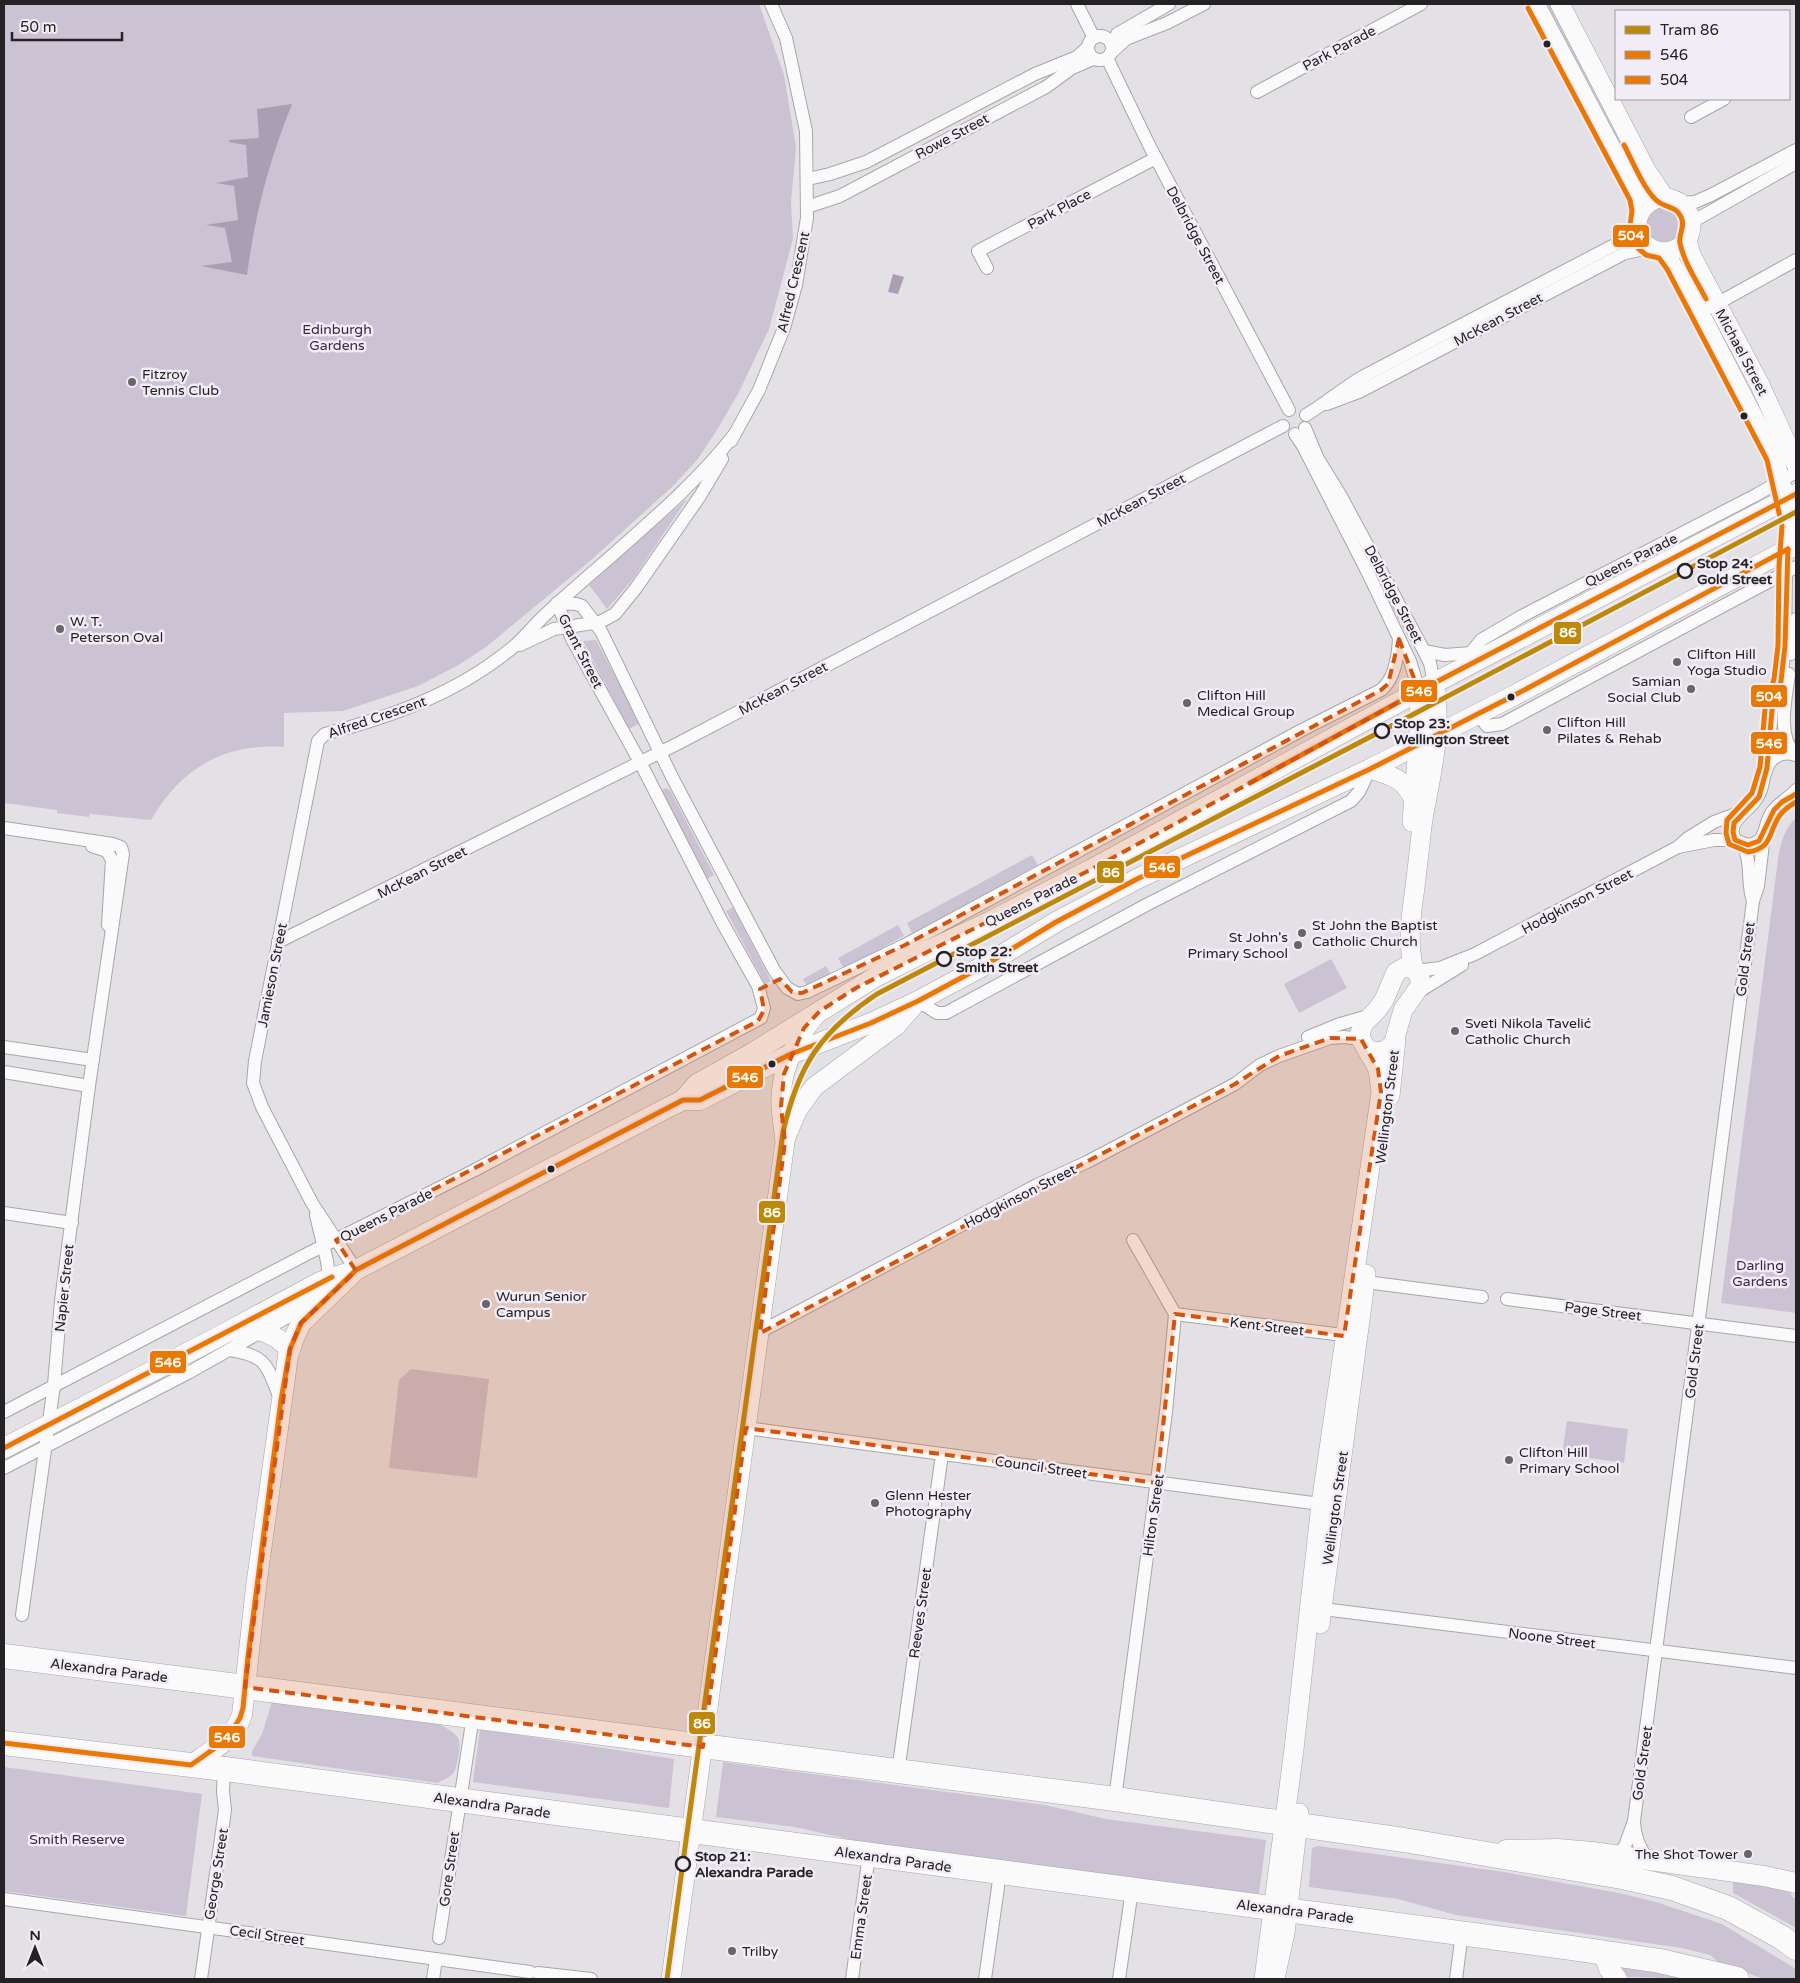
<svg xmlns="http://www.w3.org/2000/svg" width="1800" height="1983" font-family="'Varela Round',sans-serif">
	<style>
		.green { fill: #cbc2d3 }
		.water { fill: #aa9eb4 }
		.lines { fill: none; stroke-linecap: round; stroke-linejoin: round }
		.street-casing { stroke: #a8a6a9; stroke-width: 14 }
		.secondary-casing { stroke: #a8a6a9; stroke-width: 20 }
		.primary-casing { stroke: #a8a6a9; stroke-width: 21 }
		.highway-casing { stroke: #a8a6a9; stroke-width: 25 }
		.street { stroke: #fbfafb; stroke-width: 12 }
		.secondary { stroke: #fbfafb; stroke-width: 19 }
		.primary { stroke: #fbfafb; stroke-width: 20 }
		.highway { stroke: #fbfafb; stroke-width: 24 }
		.bus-1-casing { stroke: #f1ecf5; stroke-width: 9 }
		.bus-2-casing { stroke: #f1ecf5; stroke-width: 9 }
		.bus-1 { stroke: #e97804; stroke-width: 5 }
		.bus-2 { stroke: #e97804; stroke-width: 5 }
		.tram-1-casing { stroke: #f1ecf5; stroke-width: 9 }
		.tram-1 { stroke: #bd890b; stroke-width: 5 }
		.marked { fill: #d4540e; fill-opacity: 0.2; stroke: #d4540e; stroke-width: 4; stroke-dasharray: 10 6; stroke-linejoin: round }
		.bus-dot { fill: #242225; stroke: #f1ecf5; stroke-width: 2 }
		.poi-dot { fill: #676569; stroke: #f1ecf5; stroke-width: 2 }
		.stop-dot { fill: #f1ecf5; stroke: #242225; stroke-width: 2.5 }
		.labels { text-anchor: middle; stroke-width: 5; stroke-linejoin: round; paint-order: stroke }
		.street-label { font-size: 14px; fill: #242225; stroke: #f1ecf5 }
		.park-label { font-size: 14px; fill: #3d254e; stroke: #f1ecf5 }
		.poi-label { font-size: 14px; fill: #242225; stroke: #f1ecf5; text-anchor: start }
		.stop-label { font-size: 14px; font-weight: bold; fill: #242225; stroke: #f1ecf5; text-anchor: start }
		.line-badge { stroke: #f1ecf5; stroke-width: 2 }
		.badge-label { font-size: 14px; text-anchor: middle; font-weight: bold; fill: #fff }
	</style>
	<rect width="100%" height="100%" fill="#e4e1e6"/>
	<!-- green -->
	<g class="green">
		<path d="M4 4H759L784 75 796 147 791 201 793 239 769 329 738 394 717 430 697 460 672 487 590 561 486 647 457 666 418 686 343 711 284 713V747C224 743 181 768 151 820L90 814 89 817 57 813V810L4 803Z"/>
		<polygon points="1542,4 1556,4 1652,186 1641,192"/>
		<circle cx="1664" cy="226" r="19"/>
		<polygon points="687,499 633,579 607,609 589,585 685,500"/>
		<polygon points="596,640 640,723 629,729 583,641"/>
		<polygon points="666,788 670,790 714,875 707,879 663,794 662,790"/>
		<path d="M1796 818V1313L1721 1303 1779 852C1782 840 1786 826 1796 818Z"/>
		<polygon points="1032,855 1038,865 912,933 907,923"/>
		<polygon points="733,907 771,981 765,984 726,911"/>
		<polygon points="898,925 904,936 844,969 838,958"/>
		<polygon points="1331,959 1347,988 1299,1013 1284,984"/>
		<polygon points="826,966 831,975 808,988 803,979"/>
		<polygon points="411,1369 489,1379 477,1478 389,1468 399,1380"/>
		<polygon points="1567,1421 1628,1429 1624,1463 1562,1454"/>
		<path d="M272 1702 439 1724C445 1728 454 1731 458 1738 462 1743 457 1767 454 1772 450 1778 443 1780 437 1783L252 1756V1751L262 1734Z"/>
		<polygon points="480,1729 674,1759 669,1808 473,1782"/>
		<polygon points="723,1762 1045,1805 1106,1819 1266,1840 1259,1894 861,1842 795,1827 716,1817"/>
		<polygon points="4,1767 202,1794 186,1916 4,1891"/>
		<polygon points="1318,1846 1504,1872 1624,1894 1659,1903 1722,1924 1796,1969 1796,1979 1764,1979 1718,1962 1710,1955 1682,1948 1456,1915 1398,1899 1309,1887 1312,1848"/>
		<polygon points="1733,1878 1788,1888 1793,1898 1796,1898 1796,1928 1733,1893"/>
		<polygon points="1615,1966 1659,1971 1695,1979 1630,1977 1622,1975"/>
	</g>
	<!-- water -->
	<g class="water">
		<path d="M292 104C269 161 255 214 247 275L201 266 232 262 225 228 206 225 238 220 234 186 216 183 248 177 246 145 229 142V140L259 138 257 109Z"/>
		<polygon points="893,274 904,277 898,294 888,292"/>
	</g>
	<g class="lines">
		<!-- street casing -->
		<g class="street-casing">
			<g id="street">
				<polyline points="1077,4 1094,38"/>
				<polyline points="1117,34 1169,4"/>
				<circle cx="1100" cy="48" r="12"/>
				<polyline points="1111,53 1126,39 1167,23 1204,4"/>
				<polyline points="1107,58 1150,147 1289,410"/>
				<polyline points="1257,92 1421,4"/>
				<polyline points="1691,117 1724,99"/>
				<polyline points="808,179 830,174 866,162 1035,74 1077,57 1088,47"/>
				<polyline points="1681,203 1695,202 1711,195 1796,150"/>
				<polyline points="807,207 840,196 1046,87 1072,68 1093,59"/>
				<polyline points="1692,222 1796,163"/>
				<polyline points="987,268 978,251 1156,158"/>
				<polyline points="1711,307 1796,260"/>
				<polyline points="1327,404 1359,392 1625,253 1650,248"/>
				<path d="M1306 415C1326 403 1343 388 1364 376L1620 242 1628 237 1637 225"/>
				<polyline points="1305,428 1318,459 1342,498 1424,651 1430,663 1434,683"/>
				<polyline points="1295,434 1303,446 1368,573 1410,661 1419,691"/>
				<polyline points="731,441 759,390 784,328 796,285 807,218 806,131 786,38 771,4"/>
				<polyline points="520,645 554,629 600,622 615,614 636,588 700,496 722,459"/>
				<polyline points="1424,651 1445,655 1471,653"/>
				<polyline points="1791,654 1796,619"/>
				<polyline points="1467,666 1473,650 1481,640 1522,616 1756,495 1796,472"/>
				<path d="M1789 674C1786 698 1776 737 1796 755"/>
				<polyline points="1477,714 1487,726 1502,724 1796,567"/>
				<path d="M1796 755C1787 752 1778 753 1771 761 1762 771 1765 787 1757 798 1749 812 1725 821 1735 840L1748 845C1768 842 1763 825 1772 812 1779 803 1789 798 1796 790"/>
				<polyline points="1767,768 1772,710 1781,681 1785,646 1786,566"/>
				<polyline points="4,828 113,844 121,847 123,854 89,1086 61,1301 54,1385 22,1615"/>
				<path d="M1742 844C1753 861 1746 882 1753 901"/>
				<polyline points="92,846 107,851 112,860 108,925"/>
				<polyline points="1678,847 1714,840 1735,840"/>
				<polyline points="278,942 679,743 1283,426"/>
				<polyline points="1416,971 1440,968 1475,954 1678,847 1688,838 1714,822 1746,810"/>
				<polyline points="1415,994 1462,965"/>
				<polyline points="918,1001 937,1013 946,1013 1148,904 1351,801 1359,792 1370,769"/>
				<polyline points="1308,1037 1340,1024 1372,1015"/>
				<polyline points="4,1047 93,1060"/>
				<polyline points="4,1072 89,1086"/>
				<polyline points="4,1213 72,1223"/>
				<polyline points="316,1215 327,1261 329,1278"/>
				<path d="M356 1270 312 1203 262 1107 253 1083 255 1061 318 741 325 734C390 717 453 695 507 652 521 642 532 627 545 615 565 596 586 578 607 560 652 520 697 482 734 435"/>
				<polyline points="1358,1281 1482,1297"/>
				<polyline points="1507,1299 1796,1336"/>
				<polyline points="1175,1314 1351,1336"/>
				<polyline points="760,1332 1037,1185 1087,1162 1235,1084 1260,1065 1279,1056 1330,1038 1344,1037 1361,1039"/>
				<path d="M230 1350C268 1356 266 1365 280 1398"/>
				<path d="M4 1412 305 1255 473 1171 761 1018 764 1008 758 986 722 922 640 762 572 639 557 603 576 604 582 606 601 631 673 779 774 970 787 988 798 994 807 992 905 945 1302 730 1381 690C1395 679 1398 656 1399 639"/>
				<polyline points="746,1428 1328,1505"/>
				<polyline points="4,1468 188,1373 314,1302"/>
				<polyline points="1315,1608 1796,1668"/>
				<polyline points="898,1772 942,1454"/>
				<polyline points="1115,1799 1166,1412 1175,1314 1133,1240"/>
				<path d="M1634 1823C1635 1837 1641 1851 1649 1861"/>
				<polyline points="1617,1856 1625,1846 1634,1821 1753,901 1758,886 1764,835"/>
				<polyline points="4,1899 530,1972"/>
				<polyline points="439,1938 473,1716"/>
				<polyline points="538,1973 591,1979"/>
				<polyline points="201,1979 225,1810 223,1791 224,1769"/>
				<polyline points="433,1979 436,1959"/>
				<polyline points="852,1979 869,1855"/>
				<polyline points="985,1979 1000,1873"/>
				<polyline points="1119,1979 1132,1890"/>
				<polyline points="1456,1979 1462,1933"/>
			</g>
		</g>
		<!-- secondary casing -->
		<g class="secondary-casing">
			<g id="secondary">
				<polyline points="1535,4 1637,197 1640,211"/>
				<polyline points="1560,4 1646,170 1664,197"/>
				<circle cx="1664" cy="225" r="27"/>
				<polyline points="1687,240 1691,255 1760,385 1796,464"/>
				<polyline points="1664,252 1694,302 1774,457 1789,516 1790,530 1788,549"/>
				<path d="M1370 769C1392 776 1404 778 1414 800"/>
				<polyline points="1412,822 1420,719 1419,691"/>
				<path d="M1414 969C1407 942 1411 915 1415 887 1418 864 1420 841 1423 819 1431 774 1443 729 1434 683"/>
				<polyline points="1390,1096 1396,1039"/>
				<polyline points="786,1137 797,1111 814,1087 896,1026 917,1002"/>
				<polyline points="1320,1624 1366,1274"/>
				<polyline points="1275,1978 1285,1933 1299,1813"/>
				<path d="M671 1979 785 1142C784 1131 782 1119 781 1108 779 1074 794 1040 816 1015"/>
				<polyline points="1264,1979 1294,1749 1321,1504 1381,1092 1378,1069 1362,1041 1360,1033 1364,1023 1377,1010 1384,1000 1396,972 1405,967 1414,969 1420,977 1420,986 1403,1010 1393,1045 1384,1051 1375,1052 1367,1049"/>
			</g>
		</g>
		<!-- primary casing -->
		<g class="primary-casing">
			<g id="primary">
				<polyline points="683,1100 700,1100 791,1054 871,1023 918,1001 987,964 1056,922 1137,879 1370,769 1511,697 1796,545"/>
				<path d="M234 1332C258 1325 273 1333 290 1349"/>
				<polyline points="4,1448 216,1338 320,1282 356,1270 669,1107 683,1100 697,1084 749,1055 877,976 929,950 989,922 1092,869 1419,691 1796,494"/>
				<path d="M191 1765C210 1752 234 1739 242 1715L256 1587 288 1356 294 1338 301 1323 353 1273"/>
				<polyline points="1506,1850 1558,1849 1592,1852 1764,1876 1796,1883"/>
				<polyline points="1603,1952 1609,1969 1617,1979"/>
			</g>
		</g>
		<!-- highway casing -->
		<g class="highway-casing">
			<g id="highway">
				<polyline points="4,1656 1115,1799 1404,1840 1622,1877 1672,1888 1728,1908 1781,1937 1796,1948"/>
				<polyline points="4,1743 233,1770 1572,1948 1660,1961 1737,1979"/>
			</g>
		</g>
		<!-- street -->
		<use href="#street" class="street"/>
		<!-- secondary -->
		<use href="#secondary" class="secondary"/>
		<!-- primary -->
		<use href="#primary" class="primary"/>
		<!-- highway -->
		<use href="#highway" class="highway"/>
		<!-- bus-1 casing -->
		<g class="bus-1-casing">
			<g id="bus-1">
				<polyline points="1788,549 1785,646 1781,681 1772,710 1767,768 1759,797 1734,823 1733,832 1735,840 1748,845 1759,841 1774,810 1782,802 1796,794"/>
				<polyline points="1250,783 1419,691 1796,494"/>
				<polyline points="4,1448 332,1277"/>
				<polyline points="4,1743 191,1765 215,1748 230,1734 240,1718 243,1708 248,1656 281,1400 290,1349 301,1323 356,1270 683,1100 700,1100 791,1054 871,1023 918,1001 987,964 1056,922 1137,879 1370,769 1511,697 1788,549"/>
			</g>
		</g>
		<!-- bus-2 casing -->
		<g class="bus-2-casing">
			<g id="bus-2">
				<path d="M1528 8 1630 200 1632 211 1630 225 1631 237 1638 248 1646 255 1659 258 1667 269 1767 460 1782 526 1779 566 1778 646 1774 679 1765 709 1760 767 1752 793 1727 820 1726 833 1729 844 1748 852C1772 848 1768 835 1778 818 1782 811 1789 806 1796 802"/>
				<path d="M1624 145C1632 160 1646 195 1660 203 1668 208 1677 207 1681 217 1686 227 1678 234 1680 243 1684 263 1697 281 1706 299"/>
			</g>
		</g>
		<!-- bus-1 -->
		<use href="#bus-1" class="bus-1"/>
		<!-- bus-2 -->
		<use href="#bus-2" class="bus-2"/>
		<!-- tram-1 casing -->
		<g class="tram-1-casing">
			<path id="tram-1" d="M667 1979 783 1132C798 1066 820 1032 877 994L1395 724 1796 512"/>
		</g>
		<!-- tram-1 -->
		<use href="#tram-1" class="tram-1"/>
	</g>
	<!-- marked area -->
	<path class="marked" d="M1399 639 1419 691 1092 869 856 988 820 1011 804 1028 784 1074 781 1107 785 1142 760 1333 1235 1084 1279 1056 1330 1038 1361 1039 1378 1069 1381 1092 1344 1336 1175 1314 1157 1483 746 1428 703 1747 245 1687 290 1349 301 1323 356 1271 336 1240 758 1021 764 1010 760 989 780 979 792 992 802 993 905 945 1381 690 1388 684Z"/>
	<!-- markers -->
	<g class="bus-dot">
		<circle cx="1547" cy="44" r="4.5"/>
		<circle cx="1744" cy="416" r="4.5"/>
		<circle cx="1511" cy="697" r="4.5"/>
		<circle cx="772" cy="1064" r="4.5"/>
		<circle cx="551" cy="1169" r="4.5"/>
	</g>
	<g class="poi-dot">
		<circle cx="132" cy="382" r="5"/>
		<circle cx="60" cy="629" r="5"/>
		<circle cx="1677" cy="662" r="5"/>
		<circle cx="1691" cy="689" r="5"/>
		<circle cx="1187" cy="703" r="5"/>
		<circle cx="1547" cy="730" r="5"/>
		<circle cx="1302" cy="933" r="5"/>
		<circle cx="1298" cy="945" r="5"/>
		<circle cx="1455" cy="1031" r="5"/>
		<circle cx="486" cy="1304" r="5"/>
		<circle cx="1509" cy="1460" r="5"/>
		<circle cx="875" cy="1503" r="5"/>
		<circle cx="1748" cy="1854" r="5"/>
		<circle cx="732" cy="1951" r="5"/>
	</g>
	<g class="stop-dot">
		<circle cx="1685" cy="571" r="7"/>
		<circle cx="1382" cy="731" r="7"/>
		<circle cx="944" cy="959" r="7"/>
		<circle cx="683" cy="1864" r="7"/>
	</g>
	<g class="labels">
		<!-- street labels -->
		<g class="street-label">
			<text transform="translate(1339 48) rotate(-28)" y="5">Park Parade</text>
			<text transform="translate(952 136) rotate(-28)" y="5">Rowe Street</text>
			<text transform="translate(1059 209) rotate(-28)" y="5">Park Place</text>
			<text transform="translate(1196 235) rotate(62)" y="5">Delbridge Street</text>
			<text transform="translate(793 282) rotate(-77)" y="5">Alfred Crescent</text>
			<text transform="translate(1498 319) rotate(-28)" y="5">McKean Street</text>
			<text transform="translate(1742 352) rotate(62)" y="5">Michael Street</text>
			<text transform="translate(1141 500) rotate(-28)" y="5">McKean Street</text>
			<text transform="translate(1631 560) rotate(-27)" y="5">Queens Parade</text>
			<text transform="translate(1394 594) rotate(62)" y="5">Delbridge Street</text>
			<text transform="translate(581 651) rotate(63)" y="5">Grant Street</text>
			<text transform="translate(783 688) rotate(-28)" y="5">McKean Street</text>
			<text transform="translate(377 717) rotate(-19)" y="5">Alfred Crescent</text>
			<text transform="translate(422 872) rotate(-27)" y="5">McKean Street</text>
			<text transform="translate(1031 900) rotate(-27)" y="5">Queens Parade</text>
			<text transform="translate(1577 901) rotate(-28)" y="5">Hodgkinson Street</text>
			<text transform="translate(1745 959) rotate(-83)" y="5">Gold Street</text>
			<text transform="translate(272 975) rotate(-79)" y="5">Jamieson Street</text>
			<text transform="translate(1387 1107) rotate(-83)" y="5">Wellington Street</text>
			<text transform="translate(1020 1196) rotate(-27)" y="5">Hodgkinson Street</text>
			<text transform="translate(386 1215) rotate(-27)" y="5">Queens Parade</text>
			<text transform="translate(64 1288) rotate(-84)" y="5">Napier Street</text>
			<text transform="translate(1603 1311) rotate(7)" y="5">Page Street</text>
			<text transform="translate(1267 1326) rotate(7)" y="5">Kent Street</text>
			<text transform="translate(1694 1361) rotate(-83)" y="5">Gold Street</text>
			<text transform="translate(1041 1467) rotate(8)" y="5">Council Street</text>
			<text transform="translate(1335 1508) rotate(-82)" y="5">Wellington Street</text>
			<text transform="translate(1153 1515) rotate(-82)" y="5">Hilton Street</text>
			<text transform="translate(920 1613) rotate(-82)" y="5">Reeves Street</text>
			<text transform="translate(1552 1638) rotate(7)" y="5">Noone Street</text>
			<text transform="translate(109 1670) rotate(7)" y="5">Alexandra Parade</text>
			<text transform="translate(1642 1763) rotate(-82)" y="5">Gold Street</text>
			<text transform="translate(492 1805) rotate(8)" y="5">Alexandra Parade</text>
			<text transform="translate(893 1859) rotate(8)" y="5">Alexandra Parade</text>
			<text transform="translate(449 1869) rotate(-82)" y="5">Gore Street</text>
			<text transform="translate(216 1874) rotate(-81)" y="5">George Street</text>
			<text transform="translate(1295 1911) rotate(7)" y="5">Alexandra Parade</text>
			<text transform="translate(861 1917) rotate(-82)" y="5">Emma Street</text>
			<text transform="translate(267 1935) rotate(8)" y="5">Cecil Street</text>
		</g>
		<!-- park labels -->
		<g class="park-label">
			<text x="337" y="334">Edinburgh<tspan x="337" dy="16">Gardens</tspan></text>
			<text x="1760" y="1270">Darling<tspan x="1760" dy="16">Gardens</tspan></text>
			<text x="77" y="1844">Smith Reserve</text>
		</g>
		<!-- poi labels -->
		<g class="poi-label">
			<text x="142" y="379">Fitzroy<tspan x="142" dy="16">Tennis Club</tspan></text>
			<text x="70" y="626">W. T.<tspan x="70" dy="16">Peterson Oval</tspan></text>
			<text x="1687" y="659">Clifton Hill<tspan x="1687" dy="16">Yoga Studio</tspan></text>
			<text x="1681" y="686" text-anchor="end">Samian<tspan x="1681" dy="16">Social Club</tspan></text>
			<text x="1197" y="700">Clifton Hill<tspan x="1197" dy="16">Medical Group</tspan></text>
			<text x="1557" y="727">Clifton Hill<tspan x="1557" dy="16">Pilates &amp; Rehab</tspan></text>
			<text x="1312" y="930">St John the Baptist<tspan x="1312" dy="16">Catholic Church</tspan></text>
			<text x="1288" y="942" text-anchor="end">St John's<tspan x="1288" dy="16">Primary School</tspan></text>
			<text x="1465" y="1028">Sveti Nikola Tavelić<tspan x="1465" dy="16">Catholic Church</tspan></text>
			<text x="496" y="1301">Wurun Senior<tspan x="496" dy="16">Campus</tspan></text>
			<text x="1519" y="1457">Clifton Hill<tspan x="1519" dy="16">Primary School</tspan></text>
			<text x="885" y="1500">Glenn Hester<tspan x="885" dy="16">Photography</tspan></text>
			<text x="1738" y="1859" text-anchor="end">The Shot Tower</text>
			<text x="742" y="1956">Trilby</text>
		</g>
		<!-- stop labels -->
		<g class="stop-label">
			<text x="1697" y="568">Stop 24:<tspan x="1697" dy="16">Gold Street</tspan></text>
			<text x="1394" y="728">Stop 23:<tspan x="1394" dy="16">Wellington Street</tspan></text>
			<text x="956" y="956">Stop 22:<tspan x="956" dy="16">Smith Street</tspan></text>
			<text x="695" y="1861">Stop 21:<tspan x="695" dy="16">Alexandra Parade</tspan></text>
		</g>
	</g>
	<g class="line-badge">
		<rect x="1612" y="224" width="38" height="24" rx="5" fill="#e97804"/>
		<rect x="1553" y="621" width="29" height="24" rx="5" fill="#bd890b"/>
		<rect x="1400" y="679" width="38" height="24" rx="5" fill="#e97804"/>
		<rect x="1750" y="684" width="38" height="24" rx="5" fill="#e97804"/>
		<rect x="1750" y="731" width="38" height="24" rx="5" fill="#e97804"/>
		<rect x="1143" y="855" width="38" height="24" rx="5" fill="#e97804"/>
		<rect x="1096" y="860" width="29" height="24" rx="5" fill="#bd890b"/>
		<rect x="726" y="1065" width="38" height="24" rx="5" fill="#e97804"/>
		<rect x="758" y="1200" width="28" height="24" rx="5" fill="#bd890b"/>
		<rect x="149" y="1350" width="38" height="24" rx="5" fill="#e97804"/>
		<rect x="688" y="1711" width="28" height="24" rx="5" fill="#bd890b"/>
		<rect x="208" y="1725" width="38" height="24" rx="5" fill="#e97804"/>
	</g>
	<g class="badge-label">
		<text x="1631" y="240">504</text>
		<text x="1568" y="637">86</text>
		<text x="1419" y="696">546</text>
		<text x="1769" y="701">504</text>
		<text x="1769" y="748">546</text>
		<text x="1162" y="872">546</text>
		<text x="1111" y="877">86</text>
		<text x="745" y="1082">546</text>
		<text x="772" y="1217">86</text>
		<text x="168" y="1367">546</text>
		<text x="702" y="1728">86</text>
		<text x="227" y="1742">546</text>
	</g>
	<!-- border -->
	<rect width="1800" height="1983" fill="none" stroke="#242225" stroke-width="10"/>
	<!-- legend -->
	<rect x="1615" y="10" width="175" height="90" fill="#f1ecf5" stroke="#9f9ba2"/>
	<rect x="1625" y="26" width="25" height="8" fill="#bd890b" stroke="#9f9ba2"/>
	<text x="1660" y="35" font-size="15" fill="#242225">Tram 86</text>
	<rect x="1625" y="51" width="25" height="8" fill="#e97804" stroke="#9f9ba2"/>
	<text x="1660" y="60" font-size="15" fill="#242225">546</text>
	<rect x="1625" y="76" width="25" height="8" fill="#e97804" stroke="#9f9ba2"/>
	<text x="1660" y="85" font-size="15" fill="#242225">504</text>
	<!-- north arrow -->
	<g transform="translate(35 1948)" stroke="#f1ecf5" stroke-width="4" paint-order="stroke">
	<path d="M0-4L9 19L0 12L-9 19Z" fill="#242225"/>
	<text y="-8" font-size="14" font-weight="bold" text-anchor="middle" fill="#242225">N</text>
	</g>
	<!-- scale -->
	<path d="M12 32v8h110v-8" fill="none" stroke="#242225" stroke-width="2.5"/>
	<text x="20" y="32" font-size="15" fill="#242225" stroke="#f1ecf5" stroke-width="4" paint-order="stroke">50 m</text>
</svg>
